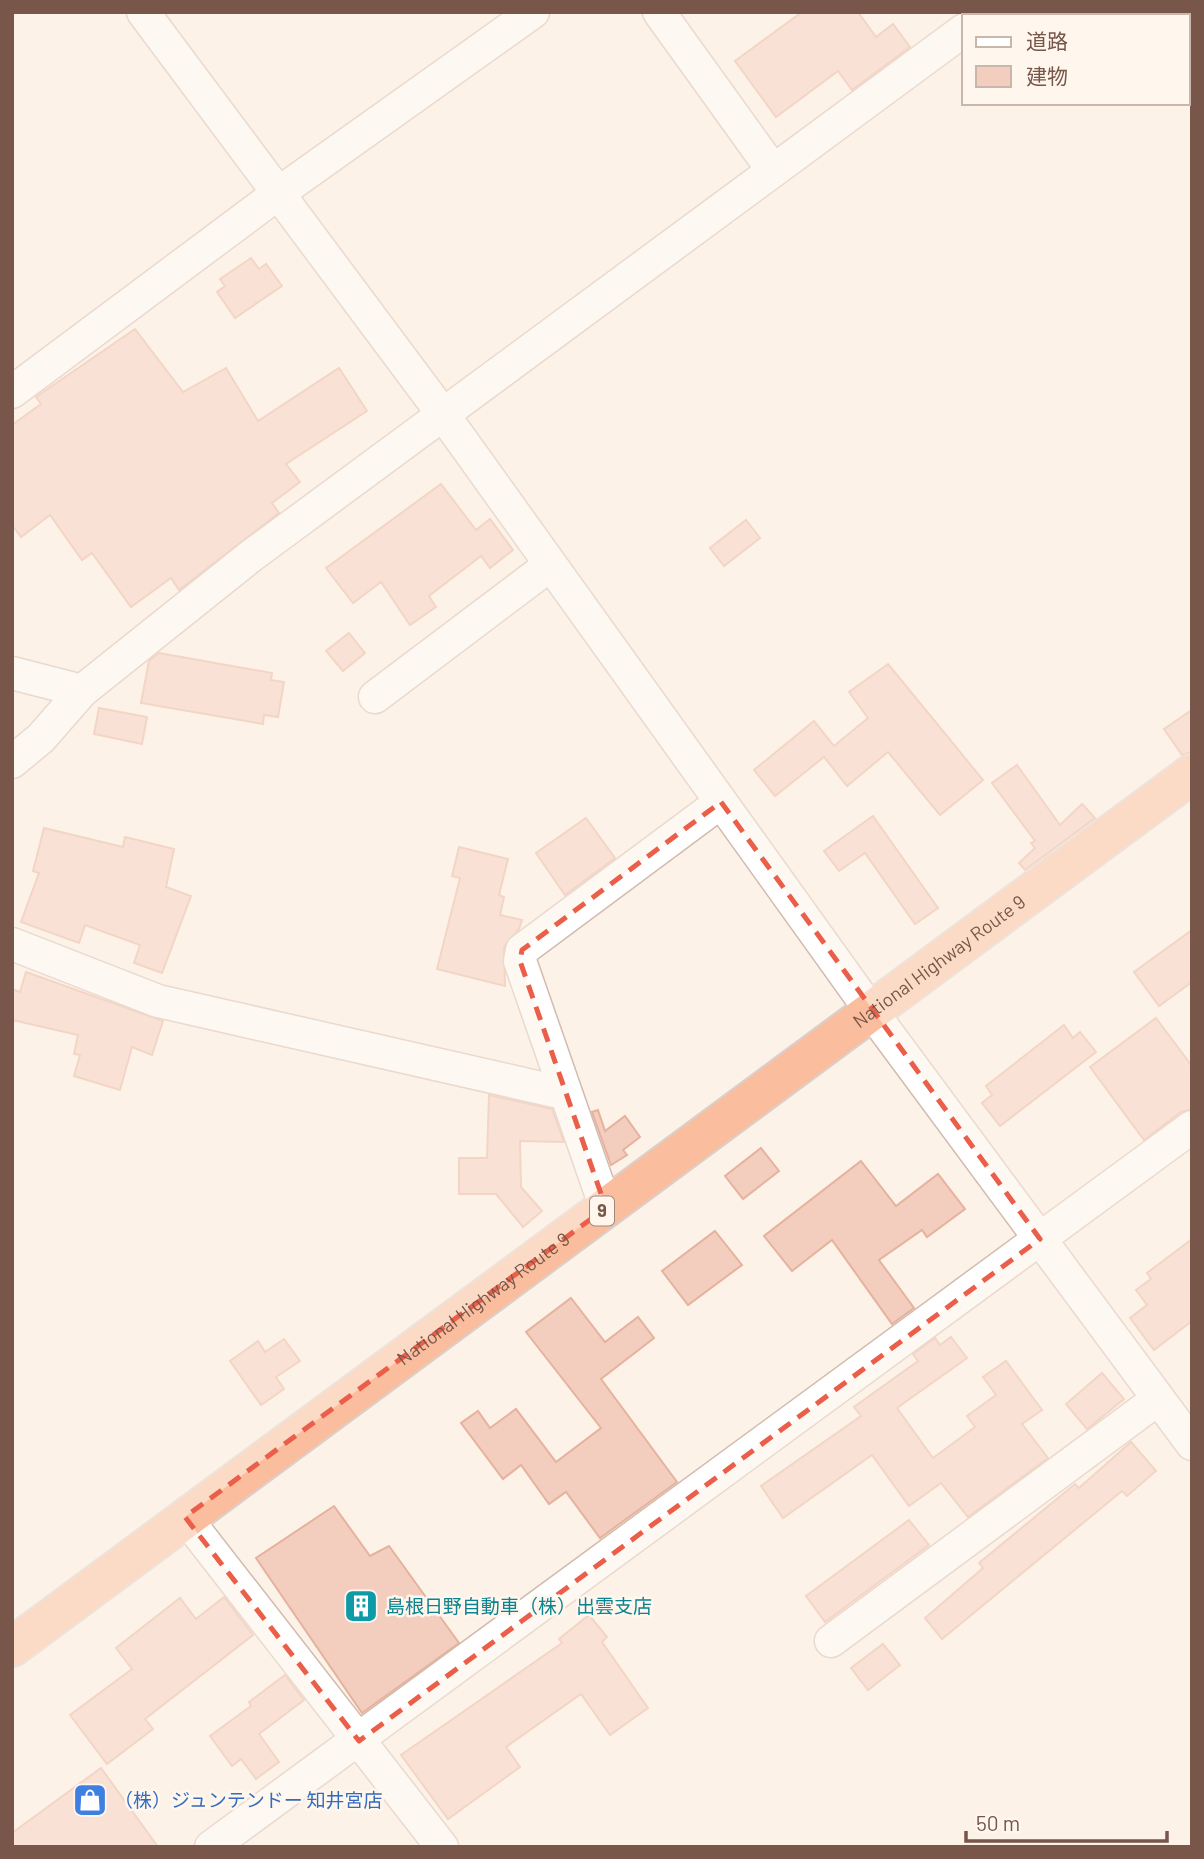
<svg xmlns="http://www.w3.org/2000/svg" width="1204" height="1859" font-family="Barlow,'Noto Sans JP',sans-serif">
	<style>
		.building { fill: #f3cebe; stroke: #e6b29e; stroke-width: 2 }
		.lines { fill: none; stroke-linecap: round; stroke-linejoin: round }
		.minor-casing { stroke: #d2bbaf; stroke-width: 35 }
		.trunk-casing { stroke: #d9d0cc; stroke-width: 42 }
		.minor { stroke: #fff; stroke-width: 32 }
		.trunk { stroke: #fabe9e; stroke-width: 38 }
		.marked { fill: none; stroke: #ea5e4a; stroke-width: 5; stroke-dasharray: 14 9; stroke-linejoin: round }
		.labels { text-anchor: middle; stroke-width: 5; stroke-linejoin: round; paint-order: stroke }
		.shield { fill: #fff7ee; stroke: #a0867b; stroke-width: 2 }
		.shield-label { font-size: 18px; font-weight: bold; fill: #78564a }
		.street-label { font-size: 19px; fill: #78564a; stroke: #fff7ee }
		.culture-label { font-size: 19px; fill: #0d838f; stroke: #fff7ee; text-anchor: start }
		.shop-label { font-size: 19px; fill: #366cbe; stroke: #fff7ee; text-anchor: start }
	</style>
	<rect width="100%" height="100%" fill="#fdf2e7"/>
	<!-- building -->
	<g class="building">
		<polygon points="802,12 858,12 876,37 893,24 910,47 852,90 838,71 776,117 735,61"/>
		<polygon points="251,258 259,269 266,264 282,286 235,318 217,292 225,286 220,279"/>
		<polygon points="135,329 183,392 226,368 258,421 339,368 367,411 286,464 300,482 272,503 279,513 179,590 171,578 131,607 92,553 82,560 50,515 21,537 12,525 12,425 41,404 36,397"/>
		<polygon points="441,484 476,530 490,519 513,550 490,568 481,556 429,596 436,607 410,625 381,582 353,603 326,568"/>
		<polygon points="746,520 760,538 724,566 710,548"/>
		<polygon points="349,633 365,653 343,671 326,651"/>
		<polygon points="159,653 272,673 271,680 284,682 278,717 264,715 263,724 141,703 149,661"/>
		<polygon points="888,664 983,780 940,815 888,752 847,786 824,757 775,796 754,770 814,721 834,746 868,718 849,692"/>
		<polygon points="99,708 147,717 142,744 94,734"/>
		<polygon points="1192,710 1192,752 1182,755 1164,729"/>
		<polygon points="1017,765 1060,825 1082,804 1095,818 1025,870 1019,863 1035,848 1031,843 1035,841 992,783"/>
		<polygon points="873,816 938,908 915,924 865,853 839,871 824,851"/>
		<polygon points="586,818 615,858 565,895 536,853"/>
		<polygon points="44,828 123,847 125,837 174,849 166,887 191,896 162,973 134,963 140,945 85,925 79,943 21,922 39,873 33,871"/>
		<polygon points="459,847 508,859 499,895 504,897 500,915 522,920 519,929 504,947 505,986 437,969 460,878 452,876"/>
		<polygon points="1192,930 1192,982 1159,1006 1134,972"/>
		<polygon points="26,972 163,1021 152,1055 132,1047 120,1090 74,1076 80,1055 74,1054 78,1035 12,1020 12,989 20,992"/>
		<polygon points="1156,1018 1192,1066 1192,1109 1181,1112 1144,1140 1090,1067"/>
		<polygon points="1064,1025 1073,1038 1080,1032 1096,1052 1000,1126 982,1103 992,1095 986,1086"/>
		<polygon points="489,1095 552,1109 564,1142 520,1141 521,1187 542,1211 523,1227 496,1194 459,1194 459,1158 487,1158"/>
		<polygon points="598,1110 605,1131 625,1116 640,1137 623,1150 627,1155 611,1165 592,1112"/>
		<polygon points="761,1148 779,1171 743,1199 725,1176"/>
		<polygon points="861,1161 896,1206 938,1174 965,1209 927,1237 922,1230 879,1260 914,1308 892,1324 832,1240 792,1271 764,1236"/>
		<polygon points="715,1231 742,1265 688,1305 662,1271"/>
		<polygon points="1192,1239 1192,1321 1154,1350 1130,1318 1147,1305 1136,1290 1151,1279 1147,1273"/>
		<polygon points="571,1298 605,1342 638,1317 654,1338 601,1379 677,1482 600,1538 566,1492 549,1504 521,1465 503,1479 461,1423 478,1411 490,1428 516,1409 556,1462 601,1428 526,1332"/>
		<polygon points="951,1337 967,1358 897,1408 933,1458 975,1427 967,1416 996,1395 983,1377 1006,1361 1042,1410 1022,1424 1048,1458 968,1517 941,1483 909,1506 872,1455 783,1518 761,1486 861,1416 854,1407 918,1361 913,1354 935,1338 940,1345"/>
		<polygon points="284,1339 300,1361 276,1377 284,1389 261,1405 230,1361 258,1341 265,1352"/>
		<polygon points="1102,1373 1124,1399 1087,1429 1066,1404"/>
		<polygon points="1131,1442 1156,1471 1127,1496 1122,1491 942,1639 925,1618 983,1568 979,1563 1075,1484 1079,1488"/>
		<polygon points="334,1506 370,1556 389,1546 459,1643 362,1713 256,1558"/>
		<polygon points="909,1520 929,1545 825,1622 806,1596"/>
		<polygon points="224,1597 253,1635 145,1719 153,1729 107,1764 70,1715 132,1669 116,1648 180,1598 196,1619"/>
		<polygon points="589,1615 607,1637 602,1642 648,1708 610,1735 581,1694 506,1747 520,1767 448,1819 401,1755 562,1643 559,1639"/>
		<polygon points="883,1644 900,1665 868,1690 851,1668"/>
		<polygon points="285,1675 304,1700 259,1734 279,1762 256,1779 241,1759 232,1766 210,1736 251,1706 249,1702"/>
		<polygon points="101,1768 158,1847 12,1847 12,1833"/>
	</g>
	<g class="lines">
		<!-- minor casing -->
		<g class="minor-casing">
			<g id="minor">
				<polyline points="143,12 442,413 871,1011 1192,1444"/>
				<polyline points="659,12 772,169"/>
				<polyline points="984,16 989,12"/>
				<polyline points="12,392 276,195 533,12"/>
				<polyline points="12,673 82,691"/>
				<polyline points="375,697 550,565"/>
				<polyline points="12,762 41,738 82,691 251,556 964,30"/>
				<polyline points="12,944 158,1001 563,1093"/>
				<polyline points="606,1208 520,961 522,950 721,802"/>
				<polyline points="185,1517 442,1847"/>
				<polyline points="831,1641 1158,1399"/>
				<polyline points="211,1847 1192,1127"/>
			</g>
		</g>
		<!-- trunk casing -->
		<g class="trunk-casing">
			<g id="trunk">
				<path id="s1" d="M12 1647 1192 774"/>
			</g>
		</g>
		<!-- minor -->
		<use href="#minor" class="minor"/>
		<!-- trunk -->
		<use href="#trunk" class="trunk"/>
	</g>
	<!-- marked area -->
	<path d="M0 0H1204V1859H0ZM721 802 1040 1239 359 1741 185 1517 606 1208 520 961 522 950Z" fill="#fdf2e7" fill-opacity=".55" fill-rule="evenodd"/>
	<path class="marked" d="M721 802 1040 1239 359 1741 185 1517 606 1208 520 961 522 950Z"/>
	<!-- icons -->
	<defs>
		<g id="building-square" transform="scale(1.75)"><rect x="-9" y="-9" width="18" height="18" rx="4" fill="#0f9aa8" stroke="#fff7ee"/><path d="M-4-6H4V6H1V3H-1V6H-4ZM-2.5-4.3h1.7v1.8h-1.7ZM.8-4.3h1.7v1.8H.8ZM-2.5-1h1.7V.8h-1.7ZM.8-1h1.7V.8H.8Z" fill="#fff"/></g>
		<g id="shop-square" transform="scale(1.75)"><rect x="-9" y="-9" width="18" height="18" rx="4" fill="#3f7fe0" stroke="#fff7ee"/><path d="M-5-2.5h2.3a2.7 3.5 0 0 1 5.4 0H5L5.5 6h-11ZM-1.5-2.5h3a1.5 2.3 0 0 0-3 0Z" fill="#fff"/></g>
	</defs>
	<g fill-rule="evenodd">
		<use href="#building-square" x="361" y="1606"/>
		<use href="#shop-square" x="90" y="1800"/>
	</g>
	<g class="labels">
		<!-- shield labels -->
		<rect class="shield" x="590" y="1196.5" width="24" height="29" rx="5"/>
		<g class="shield-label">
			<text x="602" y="1217">9</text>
		</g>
		<!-- street labels -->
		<g class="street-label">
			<text dy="7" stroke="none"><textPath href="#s1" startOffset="1153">National Highway Route 9</textPath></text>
			<text dy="7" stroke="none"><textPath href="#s1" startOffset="586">National Highway Route 9</textPath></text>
		</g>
		<!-- culture labels -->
		<g class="culture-label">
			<text x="386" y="1613">島根日野自動車（株）出雲支店</text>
		</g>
		<!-- shop labels -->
		<g class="shop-label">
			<text x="114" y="1807">（株）ジュンテンドー 知井宮店</text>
		</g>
	</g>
	<!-- border -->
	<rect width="1204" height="1859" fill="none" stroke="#78564a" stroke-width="28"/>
	<!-- legend -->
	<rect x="962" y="14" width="228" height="91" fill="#fff7ee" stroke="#c9b7ac" stroke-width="2"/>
	<rect x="976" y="37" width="35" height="10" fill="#ffffff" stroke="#c9b7ac" stroke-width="2"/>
	<text x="1026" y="49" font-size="21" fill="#78564a">道路</text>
	<rect x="976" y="66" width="35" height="21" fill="#f3cebe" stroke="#c9b7ac" stroke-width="2"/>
	<text x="1026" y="84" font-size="21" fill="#78564a">建物</text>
	<!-- scale -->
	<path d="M966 1831v10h201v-10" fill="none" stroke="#78564a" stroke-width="3.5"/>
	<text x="976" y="1831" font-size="21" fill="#78564a" stroke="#fff7ee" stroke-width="5" paint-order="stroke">50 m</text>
</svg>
